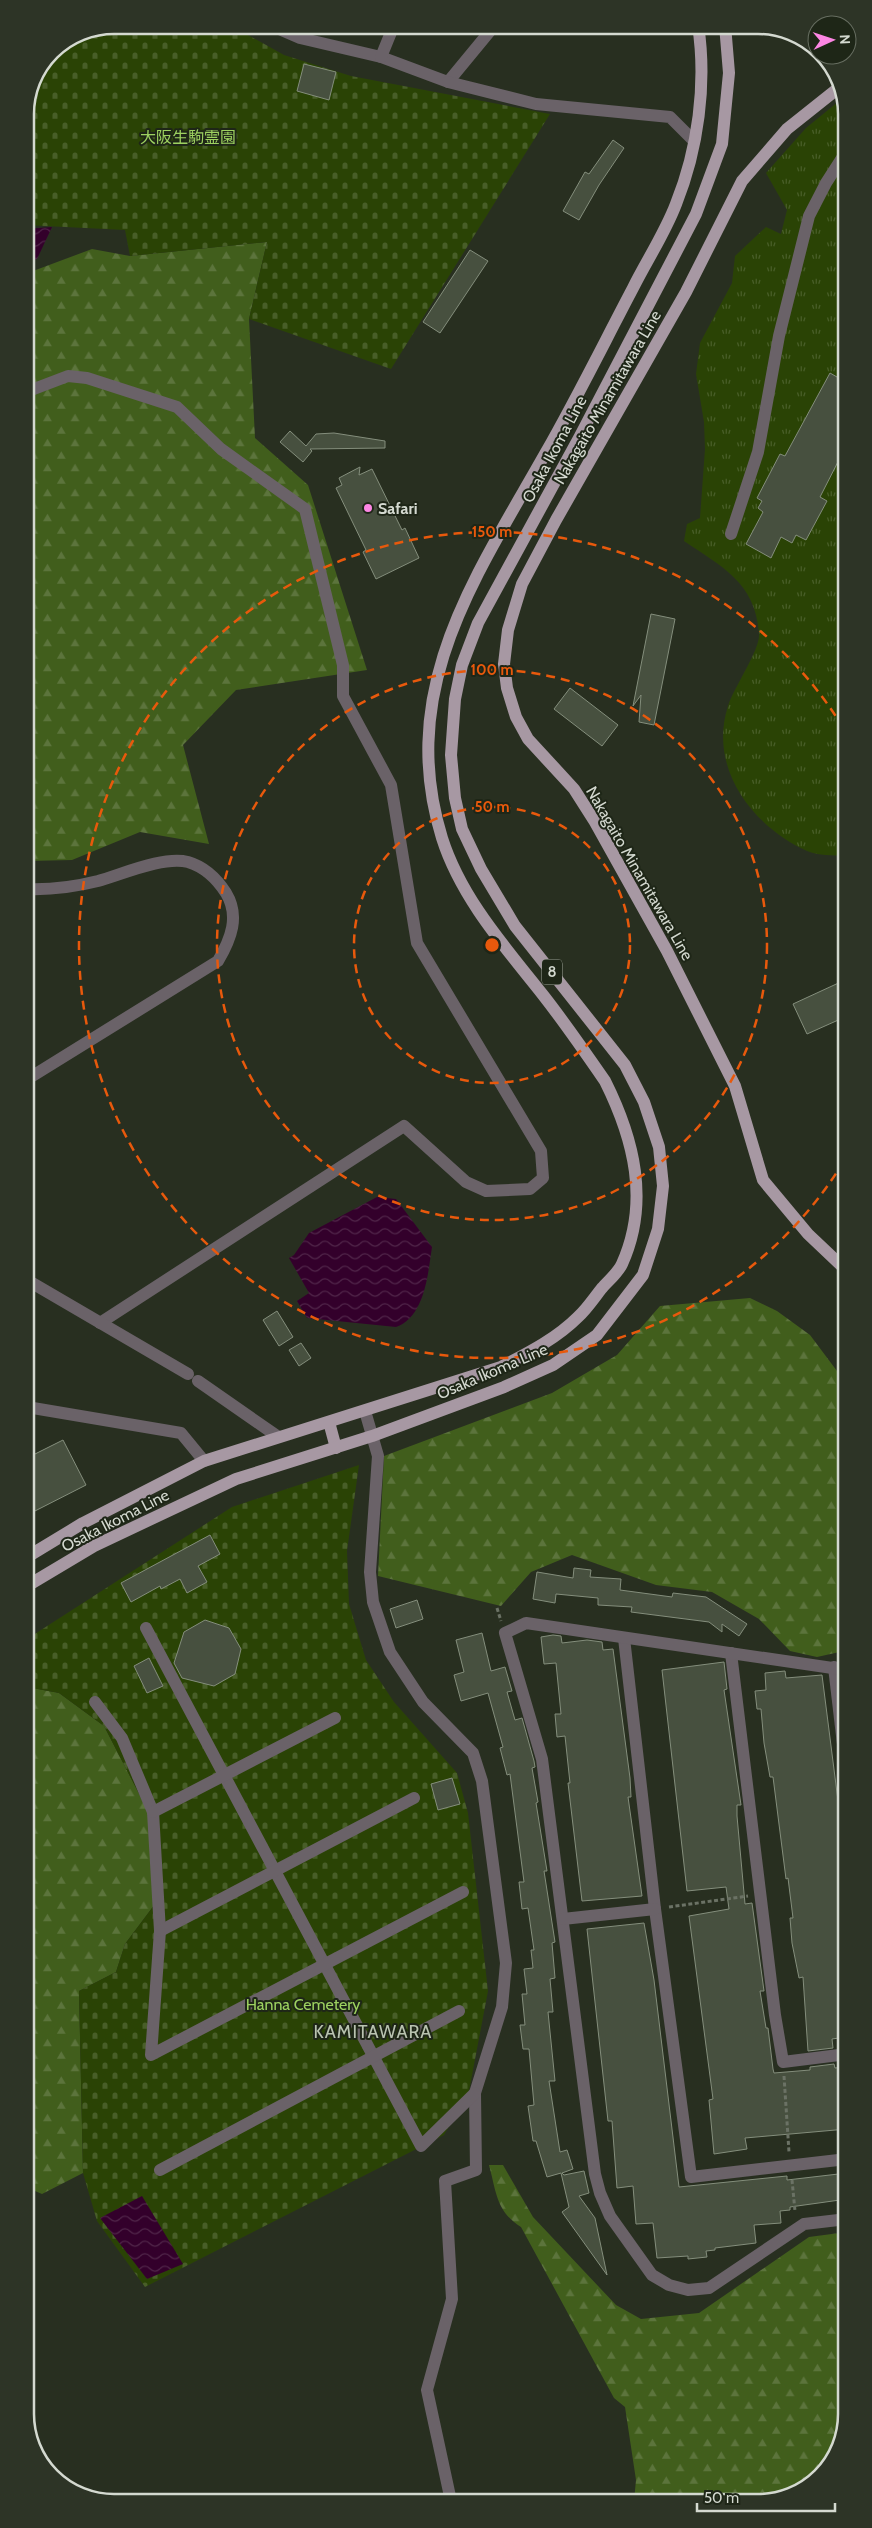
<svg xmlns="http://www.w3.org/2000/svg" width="872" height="2528" font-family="Cabin,'Noto Sans JP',sans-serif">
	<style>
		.grass { fill: url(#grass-tufts) }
		.forest { fill: url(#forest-firs) }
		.cemetery { fill: url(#cemetery-stones) }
		.water { fill: url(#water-waves) }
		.building { fill: #47503f; stroke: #848e7c }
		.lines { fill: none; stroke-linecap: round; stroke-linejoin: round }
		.path { stroke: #6b7265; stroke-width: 3; stroke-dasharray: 4 2.5; stroke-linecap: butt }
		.minor { stroke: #6a6268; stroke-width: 12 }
		.major { stroke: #a798a3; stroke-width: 12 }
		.ring { fill: none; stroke: #e8590c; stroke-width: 2.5; stroke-dasharray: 9 6 }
		.poi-dot { fill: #fc86e3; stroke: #1e2617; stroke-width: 2 }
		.labels { text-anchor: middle; stroke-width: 4; stroke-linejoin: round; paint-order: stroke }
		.shield { fill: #1e2617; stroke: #9da398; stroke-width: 1 }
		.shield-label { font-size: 15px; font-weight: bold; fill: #d4d9d0 }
		.park-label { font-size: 16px; fill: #9dd160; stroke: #1e2617 }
		.street-label { font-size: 16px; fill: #d4d9d0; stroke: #1e2617 }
		.poi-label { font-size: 16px; font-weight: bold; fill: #d4d9d0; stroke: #1e2617; text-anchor: start }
		.neighbourhood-label { font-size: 18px; letter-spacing: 1px; fill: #b9c3b0; stroke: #1e2617 }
		.rim { fill: none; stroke: #d4d9d0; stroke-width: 2.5 }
		.centre { fill: #e8590c; stroke: #1e2617; stroke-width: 2.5 }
		.ring-label { font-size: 15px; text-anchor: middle; font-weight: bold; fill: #e8590c; stroke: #1e2617; stroke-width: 4; stroke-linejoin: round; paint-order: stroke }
	</style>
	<defs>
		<pattern id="grass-tufts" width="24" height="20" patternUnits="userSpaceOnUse" patternTransform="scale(1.25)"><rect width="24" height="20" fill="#2a4305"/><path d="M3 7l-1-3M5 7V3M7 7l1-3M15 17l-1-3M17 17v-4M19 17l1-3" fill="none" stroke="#485e28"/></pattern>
		<pattern id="forest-firs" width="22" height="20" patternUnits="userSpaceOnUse" patternTransform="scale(1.25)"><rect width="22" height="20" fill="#415e1c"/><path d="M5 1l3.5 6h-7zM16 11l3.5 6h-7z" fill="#5c743c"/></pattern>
		<pattern id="cemetery-stones" width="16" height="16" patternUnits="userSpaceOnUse" patternTransform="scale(1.25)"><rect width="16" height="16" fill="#2a4305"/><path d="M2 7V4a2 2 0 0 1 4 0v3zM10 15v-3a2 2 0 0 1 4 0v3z" fill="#485e28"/></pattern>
		<pattern id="water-waves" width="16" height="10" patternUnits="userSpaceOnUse" patternTransform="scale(1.25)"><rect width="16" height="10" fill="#33002b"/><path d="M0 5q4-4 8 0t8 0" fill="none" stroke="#502549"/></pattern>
	</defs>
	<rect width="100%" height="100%" fill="#282f20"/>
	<!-- grass -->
	<path class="grass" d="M844 97 845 856C834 855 818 856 807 851 752 826 708 768 728 706 734 687 761 649 759 633 755 582 722 567 684 541L687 524 700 518 705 449 704 422 696 374 700 343 732 283 735 256 766 227 781 234 787 210 766 173 806 128Z"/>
	<!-- forest -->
	<g class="forest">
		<polygon points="267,242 249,319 255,438 308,485 367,670 236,690 183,745 209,844 140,832 72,860 26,861 25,274 92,249 130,256"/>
		<polygon points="750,1298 777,1311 810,1335 846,1383 846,1645 844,1651 817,1657 790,1651 759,1619 712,1592 656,1585 572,1555 531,1572 501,1606 378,1576 384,1456 552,1393 617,1355 660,1306"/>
		<polygon points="27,1687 59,1693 104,1726 149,1813 155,1904 125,1944 116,1972 79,1991 83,2173 42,2194 28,2188"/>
		<path d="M489 2165H503L533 2217 616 2305 641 2319 699 2313 809 2237 847 2232V2414L828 2468 781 2500 634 2501 636 2480 625 2407 614 2398 521 2227C496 2212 496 2190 489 2165Z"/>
	</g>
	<!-- cemetery -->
	<g class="cemetery">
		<polygon points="114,25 230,25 284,55 351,76 550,114 391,369 249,319 267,242 130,256 125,230 25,225 25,109 51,51 80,32"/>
		<polygon points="359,1465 347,1551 349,1604 366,1660 394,1702 457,1773 468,1813 488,1991 469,2091 444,2135 145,2287 97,2221 83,2173 79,1991 116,1972 125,1944 155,1904 149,1813 104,1726 59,1693 27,1687 27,1639 232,1507"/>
	</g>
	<!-- water -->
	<g class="water">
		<polygon points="52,227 37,259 25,263 25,229"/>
		<path d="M377 1197 396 1199 432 1247C428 1273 425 1317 396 1327L307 1318 297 1301 309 1293 289 1258 294 1255 309 1233Z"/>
		<polygon points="142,2196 183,2264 147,2279 100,2218"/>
	</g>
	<!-- building -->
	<g class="building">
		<polygon points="304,64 336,72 329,100 297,91"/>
		<polygon points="613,140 624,148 599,185 579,220 563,211 585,172 589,174"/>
		<polygon points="470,250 488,261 440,333 423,322"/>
		<polygon points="830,373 844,381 844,450 820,497 827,501 806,540 796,535 792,543 781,537 771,558 746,544 763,512 758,508 762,501 757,498 780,454 785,456"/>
		<polygon points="290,431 306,446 316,434 334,433 385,441 385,448 310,449 312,451 303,462 280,442"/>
		<polygon points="360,467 359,475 372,469 402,530 405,528 419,558 376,579 363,552 366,550 336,488 342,485 339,478"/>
		<polygon points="651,614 675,619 654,725 639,722 641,695 633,706"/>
		<polygon points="570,688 618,725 602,746 554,709"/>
		<polygon points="845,980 845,1017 807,1034 793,1004"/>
		<polygon points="277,1311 293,1337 279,1346 263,1320"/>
		<polygon points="301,1343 311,1358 299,1366 289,1350"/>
		<polygon points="63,1440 86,1485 31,1513 27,1504 27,1458"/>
		<polygon points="210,1535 220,1554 198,1566 207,1582 187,1593 180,1579 161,1589 160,1586 131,1602 121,1583"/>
		<polygon points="574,1568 591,1570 590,1577 621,1579 620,1590 672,1597 673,1593 706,1597 747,1624 739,1636 722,1624 722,1632 709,1622 631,1612 632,1607 598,1605 598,1598 556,1594 555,1603 533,1599 537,1572 573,1578"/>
		<polygon points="417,1600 423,1619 396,1628 390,1609"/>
		<polygon points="205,1620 229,1628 241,1649 235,1674 214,1686 182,1678 174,1663 184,1632"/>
		<polygon points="482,1633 491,1671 505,1667 512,1691 507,1692 515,1720 522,1718 534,1761 535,1767 532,1768 538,1802 536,1803 547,1871 544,1871 555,1942 552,1943 555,1978 550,1979 553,2012 548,2012 555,2081 549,2081 560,2152 567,2150 573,2169 562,2173 564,2175 584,2171 589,2193 579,2196 595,2218 607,2275 562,2212 569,2207 561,2173 547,2177 536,2141 533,2141 528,2106 534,2105 529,2049 523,2049 520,2025 525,2025 522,1994 527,1994 524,1969 533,1968 531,1950 534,1950 528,1908 522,1909 519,1882 524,1882 510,1774 507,1775 500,1748 503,1747 488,1693 461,1701 454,1675 464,1672 456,1640"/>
		<polygon points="553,1635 561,1636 562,1643 587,1640 602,1642 603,1650 613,1649 630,1778 631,1797 628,1797 642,1896 582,1901 568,1783 570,1783 565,1736 557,1737 555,1714 561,1714 556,1663 544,1664 541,1637"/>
		<polygon points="149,1658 163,1686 147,1693 134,1666"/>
		<polygon points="724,1662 727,1689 724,1690 741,1805 737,1805 737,1816 745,1904 752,1903 764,1991 760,1991 766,2028 768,2028 773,2069 774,2073 810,2070 810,2067 834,2064 835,2068 847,2067 847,2129 745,2138 747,2149 714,2154 709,2100 713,2099 689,1916 729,1909 726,1887 687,1891 662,1670"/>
		<polygon points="785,1671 786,1678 822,1675 844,1848 846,1848 846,2037 832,2039 833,2048 808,2051 803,1977 799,1978 792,1943 790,1918 793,1918 788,1878 786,1879 773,1777 770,1777 764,1743 761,1709 757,1709 755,1691 766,1690 765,1673"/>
		<polygon points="452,1778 460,1804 438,1810 431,1784"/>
		<polygon points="644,1923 654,1980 679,2187 787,2176 787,2180 847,2173 847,2199 790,2207 790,2210 780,2211 781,2223 754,2225 756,2243 715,2248 715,2250 706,2251 707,2257 688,2259 688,2256 657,2258 653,2223 636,2224 633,2186 617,2188 612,2121 608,2121 587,1929"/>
	</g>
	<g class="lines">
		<!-- path -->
		<g class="path">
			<polyline points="497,1608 501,1621"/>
			<polyline points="669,1907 748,1896"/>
			<polyline points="784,2076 789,2152"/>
			<polyline points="792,2180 795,2211"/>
		</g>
		<!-- minor -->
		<g class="minor">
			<polyline points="270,25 300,38 381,57 448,82 495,25"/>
			<polyline points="381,57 394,25"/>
			<polyline points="448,82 536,104 670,117 694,141"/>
			<polyline points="26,392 68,376 87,378 177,407 221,449 305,509 343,665 343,696 391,785 417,943 541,1151 543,1178 530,1189 486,1191 466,1182 404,1126 100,1323"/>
			<polyline points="731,534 758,452 779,336 809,216 826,183 844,155"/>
			<path d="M26 889C51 890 74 887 98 881 123 874 163 856 188 862 205 867 217 879 226 893 240 916 231 939 218 961L26 1080"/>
			<polyline points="27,1280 188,1374"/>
			<polyline points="198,1381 277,1436"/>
			<polyline points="27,1407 181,1433 204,1461"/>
			<polyline points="365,1411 378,1456 370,1572 373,1602 390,1652 423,1702 473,1753 482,1781 506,1963 502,2007 475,2093 476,2170 445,2181 452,2299 427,2390 451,2501"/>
			<polyline points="146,1628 421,2146 475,2093"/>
			<polyline points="624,1638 655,1909 691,2177 847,2159"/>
			<polyline points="731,1653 775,2015 783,2062 847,2054"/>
			<polyline points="834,1667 846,1770"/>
			<polyline points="846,1670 526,1623 505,1633 542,1759 595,2174 600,2193 610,2216 652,2275 669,2285 688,2290 709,2288 804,2224 847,2219"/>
			<polyline points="95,1702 122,1738 153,1812 160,1931 151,2055 463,1892"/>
			<polyline points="153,1812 335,1718"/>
			<polyline points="563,1919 655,1909"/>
			<polyline points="160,1931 414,1798"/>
			<polyline points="160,2170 459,2011"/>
		</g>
		<!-- major -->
		<g class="major">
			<polyline points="841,86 787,129 742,181 686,292 556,520 522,584 508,630 504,664 507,688 516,717 528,739 574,789 595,822 667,951 735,1086 763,1180 808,1234 845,1269"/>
			<polyline points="329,1422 336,1448"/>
			<path d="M27 1557 83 1523 204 1461 501 1367C528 1353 556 1339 578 1317 587 1309 594 1298 602 1288 608 1281 618 1273 622 1264 650 1202 634 1139 605 1081 585 1052 565 1023 543 995 505 947 461 898 442 838 396 689 475 578 545 454 576 400 604 343 633 288 647 260 665 233 676 204 698 149 707 84 698 25"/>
			<polyline points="27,1586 94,1546 236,1479 372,1436 504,1387 553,1365 597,1335 643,1275 658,1229 663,1186 659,1147 644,1102 625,1065 515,926 481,869 462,829 455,798 451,755 455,699 462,665 478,623 580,436 696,214 722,144 729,73 725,25"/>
		</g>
	</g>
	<!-- distance rings -->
	<g class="ring">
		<circle cx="492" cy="945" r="138"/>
		<circle cx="492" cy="945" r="275"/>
		<path d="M844 1161A413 413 0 1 1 844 729"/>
	</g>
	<!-- markers -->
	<circle class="poi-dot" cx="368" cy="508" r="5"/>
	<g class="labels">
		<!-- shield labels -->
		<rect class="shield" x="542" y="959.5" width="20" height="25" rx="4"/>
		<g class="shield-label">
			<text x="552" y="977">8</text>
		</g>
		<!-- park labels -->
		<g class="park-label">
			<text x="188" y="143">大阪生駒霊園</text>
			<text x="303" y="2010">Hanna Cemetery</text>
		</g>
		<!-- street labels -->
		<g class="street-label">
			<text transform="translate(607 397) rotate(-60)" y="6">Nakagaito Minamitawara Line</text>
			<text transform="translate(554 449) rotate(-62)" y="6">Osaka Ikoma Line</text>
			<text transform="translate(640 873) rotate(60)" y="6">Nakagaito Minamitawara Line</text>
			<text transform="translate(492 1371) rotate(-23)" y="6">Osaka Ikoma Line</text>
			<text transform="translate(115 1520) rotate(-27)" y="6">Osaka Ikoma Line</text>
		</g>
		<!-- poi labels -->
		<g class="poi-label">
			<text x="378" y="514">Safari</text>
		</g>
		<!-- neighbourhood labels -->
		<g class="neighbourhood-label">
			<text x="373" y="2038">KAMITAWARA</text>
		</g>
	</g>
	<!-- crop -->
	<path d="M0 0H872V2528H0ZM114 34H758A80 80 0 0 1 838 114V2414A80 80 0 0 1 758 2494H114A80 80 0 0 1 34 2414V114A80 80 0 0 1 114 34Z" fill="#2d3426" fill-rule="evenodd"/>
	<path class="rim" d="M114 34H758A80 80 0 0 1 838 114V2414A80 80 0 0 1 758 2494H114A80 80 0 0 1 34 2414V114A80 80 0 0 1 114 34Z"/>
	<circle cx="492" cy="945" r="8" class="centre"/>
	<g class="ring-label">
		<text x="492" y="537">150 m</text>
		<text x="492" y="675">100 m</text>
		<text x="492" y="812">50 m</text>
	</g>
	<!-- north arrow -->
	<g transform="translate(832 40) rotate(87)"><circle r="24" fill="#1e2617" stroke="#676e61"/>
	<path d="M0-4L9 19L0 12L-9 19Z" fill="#fc86e3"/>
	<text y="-8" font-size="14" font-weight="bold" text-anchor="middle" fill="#d4d9d0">N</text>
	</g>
	<!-- scale -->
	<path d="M697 2503v8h138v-8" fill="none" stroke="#d4d9d0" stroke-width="2.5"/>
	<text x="704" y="2503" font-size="15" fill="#d4d9d0" stroke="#1e2617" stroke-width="4" paint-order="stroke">50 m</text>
</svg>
